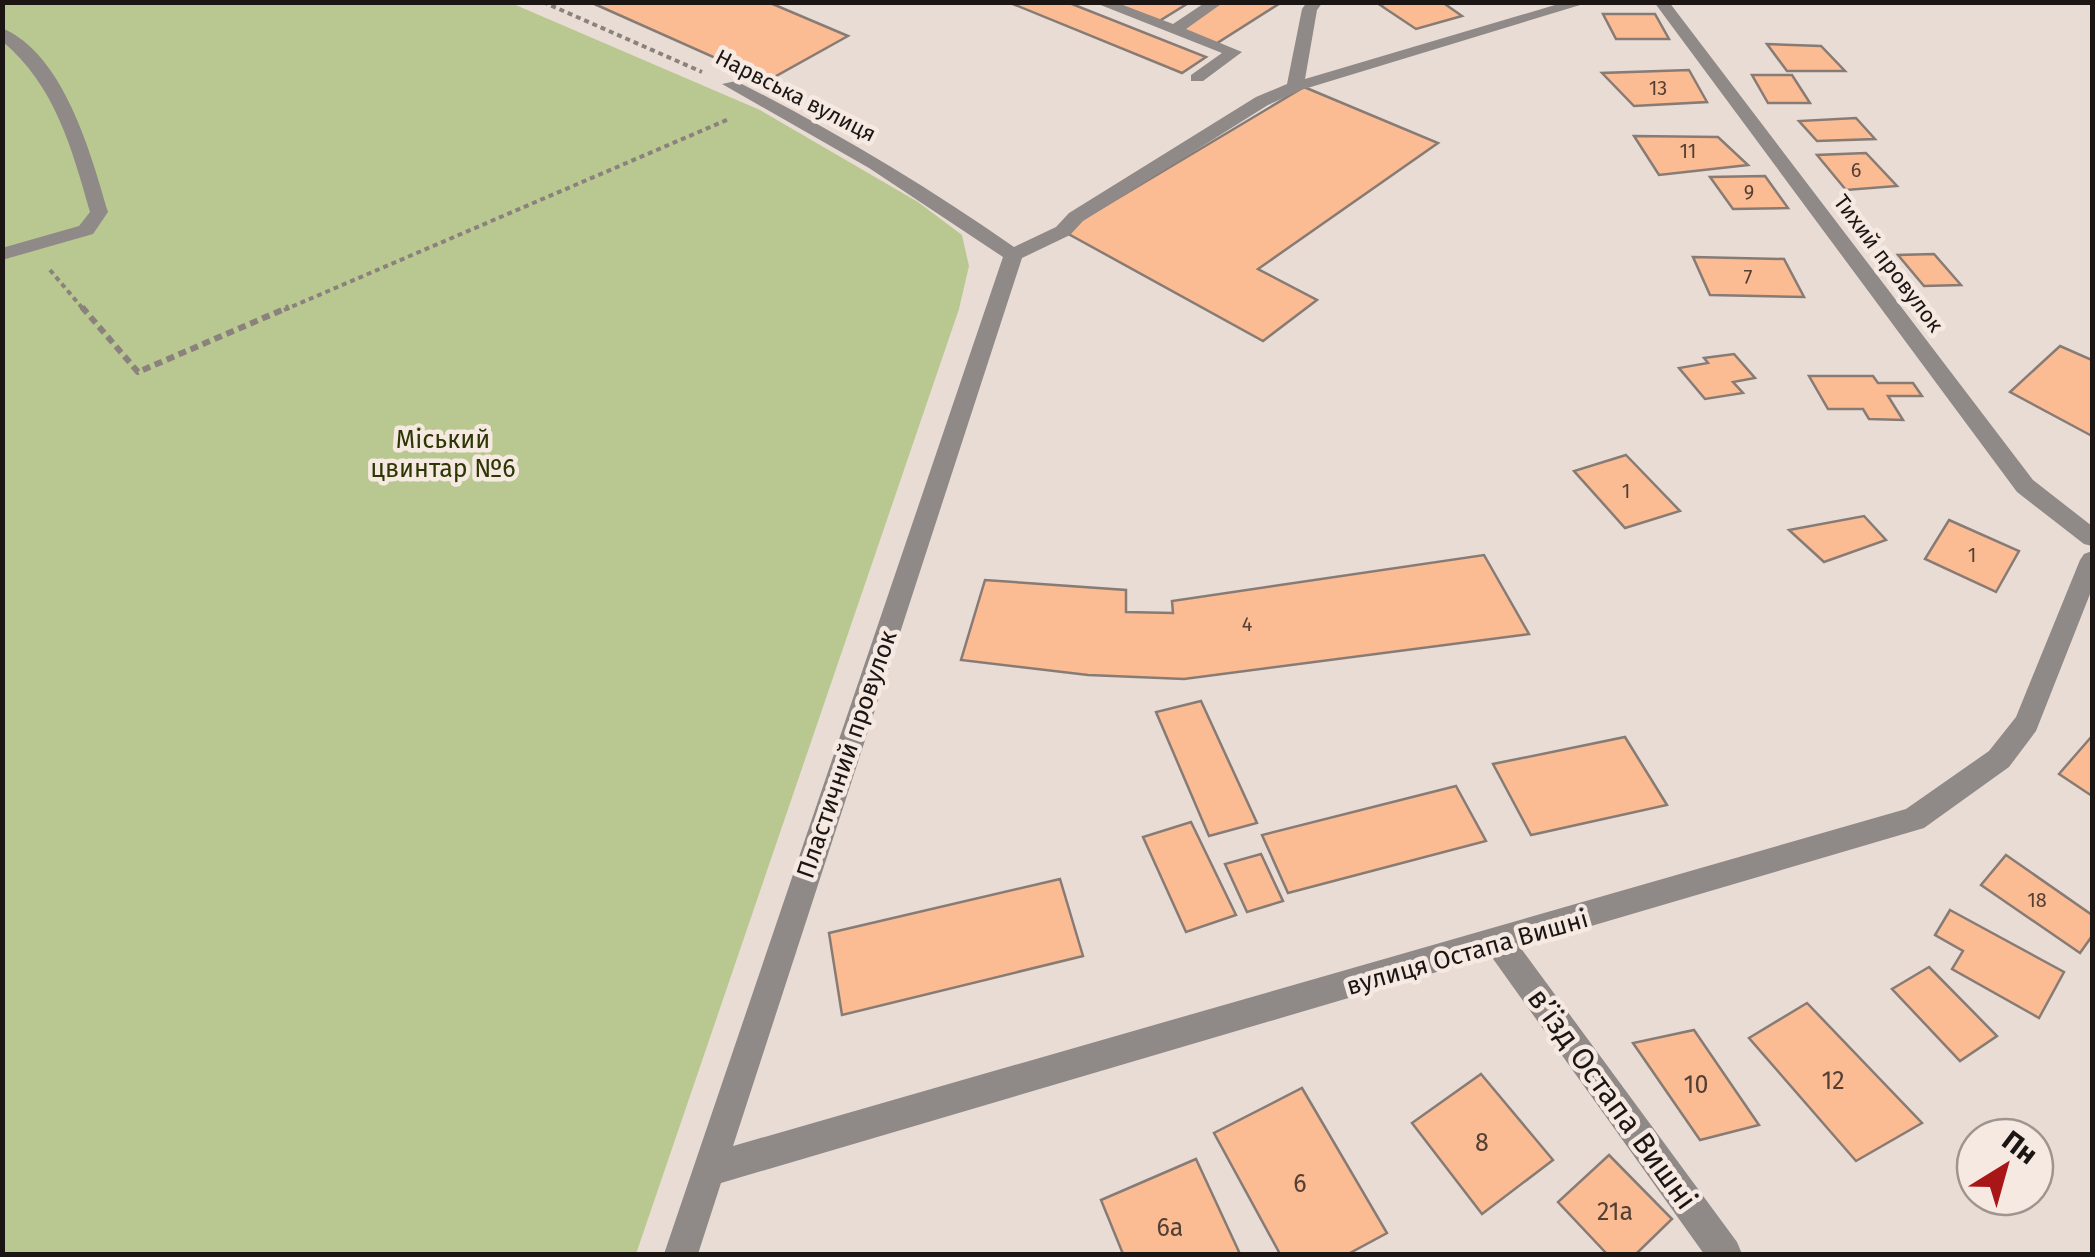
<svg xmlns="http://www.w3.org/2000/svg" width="2095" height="1257" font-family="'Fira Sans',sans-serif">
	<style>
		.green { fill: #b9c890 }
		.building { fill: #fbbb93; stroke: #877b75; stroke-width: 2.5 }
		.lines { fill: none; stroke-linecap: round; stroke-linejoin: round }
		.path-far1 { stroke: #8b817d; stroke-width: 4; stroke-dasharray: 5 4; stroke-linecap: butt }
		.path { stroke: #8b817d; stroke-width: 6; stroke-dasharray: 8 5; stroke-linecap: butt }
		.minor { fill: #8f8987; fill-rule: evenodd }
		.labels { text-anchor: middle; stroke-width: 9; stroke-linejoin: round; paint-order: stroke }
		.number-label { font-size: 20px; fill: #533f34 }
		.far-street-label { font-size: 22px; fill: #1b1614; stroke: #f6e9e2 }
		.park-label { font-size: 25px; fill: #2d3703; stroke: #f6e9e2 }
		.street-label { font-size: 25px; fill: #1b1614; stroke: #f6e9e2 }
		.near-number-label { font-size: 25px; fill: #533f34 }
		.near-street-label { font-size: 30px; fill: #1b1614; stroke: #f6e9e2 }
	</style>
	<rect width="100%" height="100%" fill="#e9dcd5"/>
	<!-- green -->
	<polygon class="green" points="2,3 511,3 760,110 918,202 962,235 969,266 959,309 636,1254 3,1254"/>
	<!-- building -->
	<g class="building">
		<polygon points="590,2 768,2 848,36 767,81"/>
		<polygon points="1008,2 1067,2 1206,57 1182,73"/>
		<polygon points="1126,2 1190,2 1156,23 1116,9"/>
		<polygon points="1220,2 1282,2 1214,45 1174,30"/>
		<polygon points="1390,2 1442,2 1462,16 1416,29 1380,5"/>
		<polygon points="1603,14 1655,14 1669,39 1616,39"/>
		<polygon points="1767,44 1821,46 1845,71 1787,71"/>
		<polygon points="1689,70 1707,102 1634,106 1602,73"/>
		<polygon points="1752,75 1792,75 1810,103 1768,103"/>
		<polygon points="1304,87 1438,143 1258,269 1317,300 1263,341 1063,231"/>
		<polygon points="1856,118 1875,139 1817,141 1799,121"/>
		<polygon points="1634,136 1718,137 1748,165 1659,175"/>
		<polygon points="1866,153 1897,186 1846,190 1817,155"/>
		<polygon points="1765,176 1788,208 1733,209 1710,177"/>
		<polygon points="1934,254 1961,285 1924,286 1898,255"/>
		<polygon points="1693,257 1784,259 1804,297 1710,295"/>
		<polygon points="2060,346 2092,360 2092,436 2010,392"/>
		<polygon points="1734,354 1755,378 1733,382 1743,393 1705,399 1679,368 1708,363 1704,358"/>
		<polygon points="1809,376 1873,376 1878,383 1913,383 1922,396 1888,396 1903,420 1869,419 1863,409 1828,409"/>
		<polygon points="1626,455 1680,511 1625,528 1574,471"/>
		<polygon points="1864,516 1886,540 1824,562 1789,530"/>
		<polygon points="1949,520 2019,551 1996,592 1925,559"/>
		<polygon points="1484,555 1529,634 1184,679 1088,675 961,660 985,580 1126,590 1126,612 1173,613 1172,601"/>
		<polygon points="1201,701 1257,823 1209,836 1156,712"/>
		<polygon points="2092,736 2092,796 2059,774"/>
		<polygon points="1625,737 1667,805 1531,835 1493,764"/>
		<polygon points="1456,786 1486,841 1288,893 1262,835"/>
		<polygon points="1191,822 1236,915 1186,932 1143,837"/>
		<polygon points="1261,854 1283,901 1247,912 1225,864"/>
		<polygon points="2006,855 2092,915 2092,936 2080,953 1981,885"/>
		<polygon points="1060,879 1083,956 842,1015 829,933"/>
		<polygon points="1950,910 2064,972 2039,1018 1952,969 1963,951 1935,935"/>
		<polygon points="1929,967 1997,1036 1960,1061 1892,989"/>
		<polygon points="1807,1003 1922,1123 1856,1161 1749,1038"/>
		<polygon points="1694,1030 1759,1125 1700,1140 1633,1043"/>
		<polygon points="1481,1074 1553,1160 1482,1214 1412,1123"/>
		<polygon points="1302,1088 1387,1233 1348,1254 1280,1254 1214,1133"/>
		<polygon points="1609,1155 1672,1219 1636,1254 1607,1254 1558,1202"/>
		<polygon points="1196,1159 1240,1254 1123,1254 1101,1200"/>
	</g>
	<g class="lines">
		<!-- path-far1 -->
		<g class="path-far1">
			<polyline points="543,2 702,72"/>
			<polyline points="50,270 84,310"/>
			<polyline points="284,310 729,119"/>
		</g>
		<!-- path -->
		<polyline class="path" points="82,307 138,372 289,307"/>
		<!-- minor -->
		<g class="minor">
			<polygon points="1093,2 1115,2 1173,24 1206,2 1224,2 1186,29 1242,52 1203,81 1191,81 1191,75 1222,53"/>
			<path d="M1307 2H1323L1317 10 1305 79 1565 2H1590L1301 90 1268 105 1083 221 1070 235 1022 258 733 1146 1906 809 1989 751 2016 717 2080 560 2084 554 2092 551V589L2036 731 2009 767 1924 828 1520 947 1737 1242 1742 1254H1704L1491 956 721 1183 698 1254H664L1003 257 869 168 722 84 736 81C833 130 925 185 1014 247L1056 227 1069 213 1256 97 1287 84 1302 9Z"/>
			<polygon points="1654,2 1669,2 2033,480 2092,526 2092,546 2084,544 2017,492"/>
			<path d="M2 28C64 54 91 154 108 212L93 234 2 260V248L79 226 90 212C72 149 55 85 2 41Z"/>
		</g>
	</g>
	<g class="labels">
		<!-- number labels -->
		<g class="number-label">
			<text x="1658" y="95">13</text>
			<text x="1688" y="158">11</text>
			<text x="1856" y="177">6</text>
			<text x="1749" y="199">9</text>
			<text x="1748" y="284">7</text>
			<text x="1626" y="498">1</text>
			<text x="1972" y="562">1</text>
			<text x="1247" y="631">4</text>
			<text x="2037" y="907">18</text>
		</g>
		<!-- far-street labels -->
		<g class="far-street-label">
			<text transform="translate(796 95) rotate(27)" y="8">Нарвська вулиця</text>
			<text transform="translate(1889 263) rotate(53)" y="8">Тихий провулок</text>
		</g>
		<!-- park labels -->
		<g class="park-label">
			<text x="443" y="448">Міський<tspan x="443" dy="29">цвинтар №6</tspan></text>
		</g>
		<!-- street labels -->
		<g class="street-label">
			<text transform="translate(846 754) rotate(-71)" y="9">Пластичний провулок</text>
			<text transform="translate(1467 952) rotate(-16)" y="9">вулиця Остапа Вишні</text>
		</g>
		<!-- near-number labels -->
		<g class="near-number-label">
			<text x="1833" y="1089">12</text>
			<text x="1696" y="1093">10</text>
			<text x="1482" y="1151">8</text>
			<text x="1300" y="1192">6</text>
			<text x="1615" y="1220">21а</text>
			<text x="1170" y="1236">6а</text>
		</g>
		<!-- near-street labels -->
		<g class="near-street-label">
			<text transform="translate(1612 1099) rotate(54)" y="10">в’їзд Остапа Вишні</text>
		</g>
	</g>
	<!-- border -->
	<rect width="2095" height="1257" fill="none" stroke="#1b1614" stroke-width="10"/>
	<!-- north arrow -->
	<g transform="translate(2005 1167) rotate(37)"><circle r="48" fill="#f6e9e2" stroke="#9e9590" stroke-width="2.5"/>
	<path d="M0-8L18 38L0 25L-18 38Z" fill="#a91618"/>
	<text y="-15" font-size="28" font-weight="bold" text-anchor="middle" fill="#1b1614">Пн</text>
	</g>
</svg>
